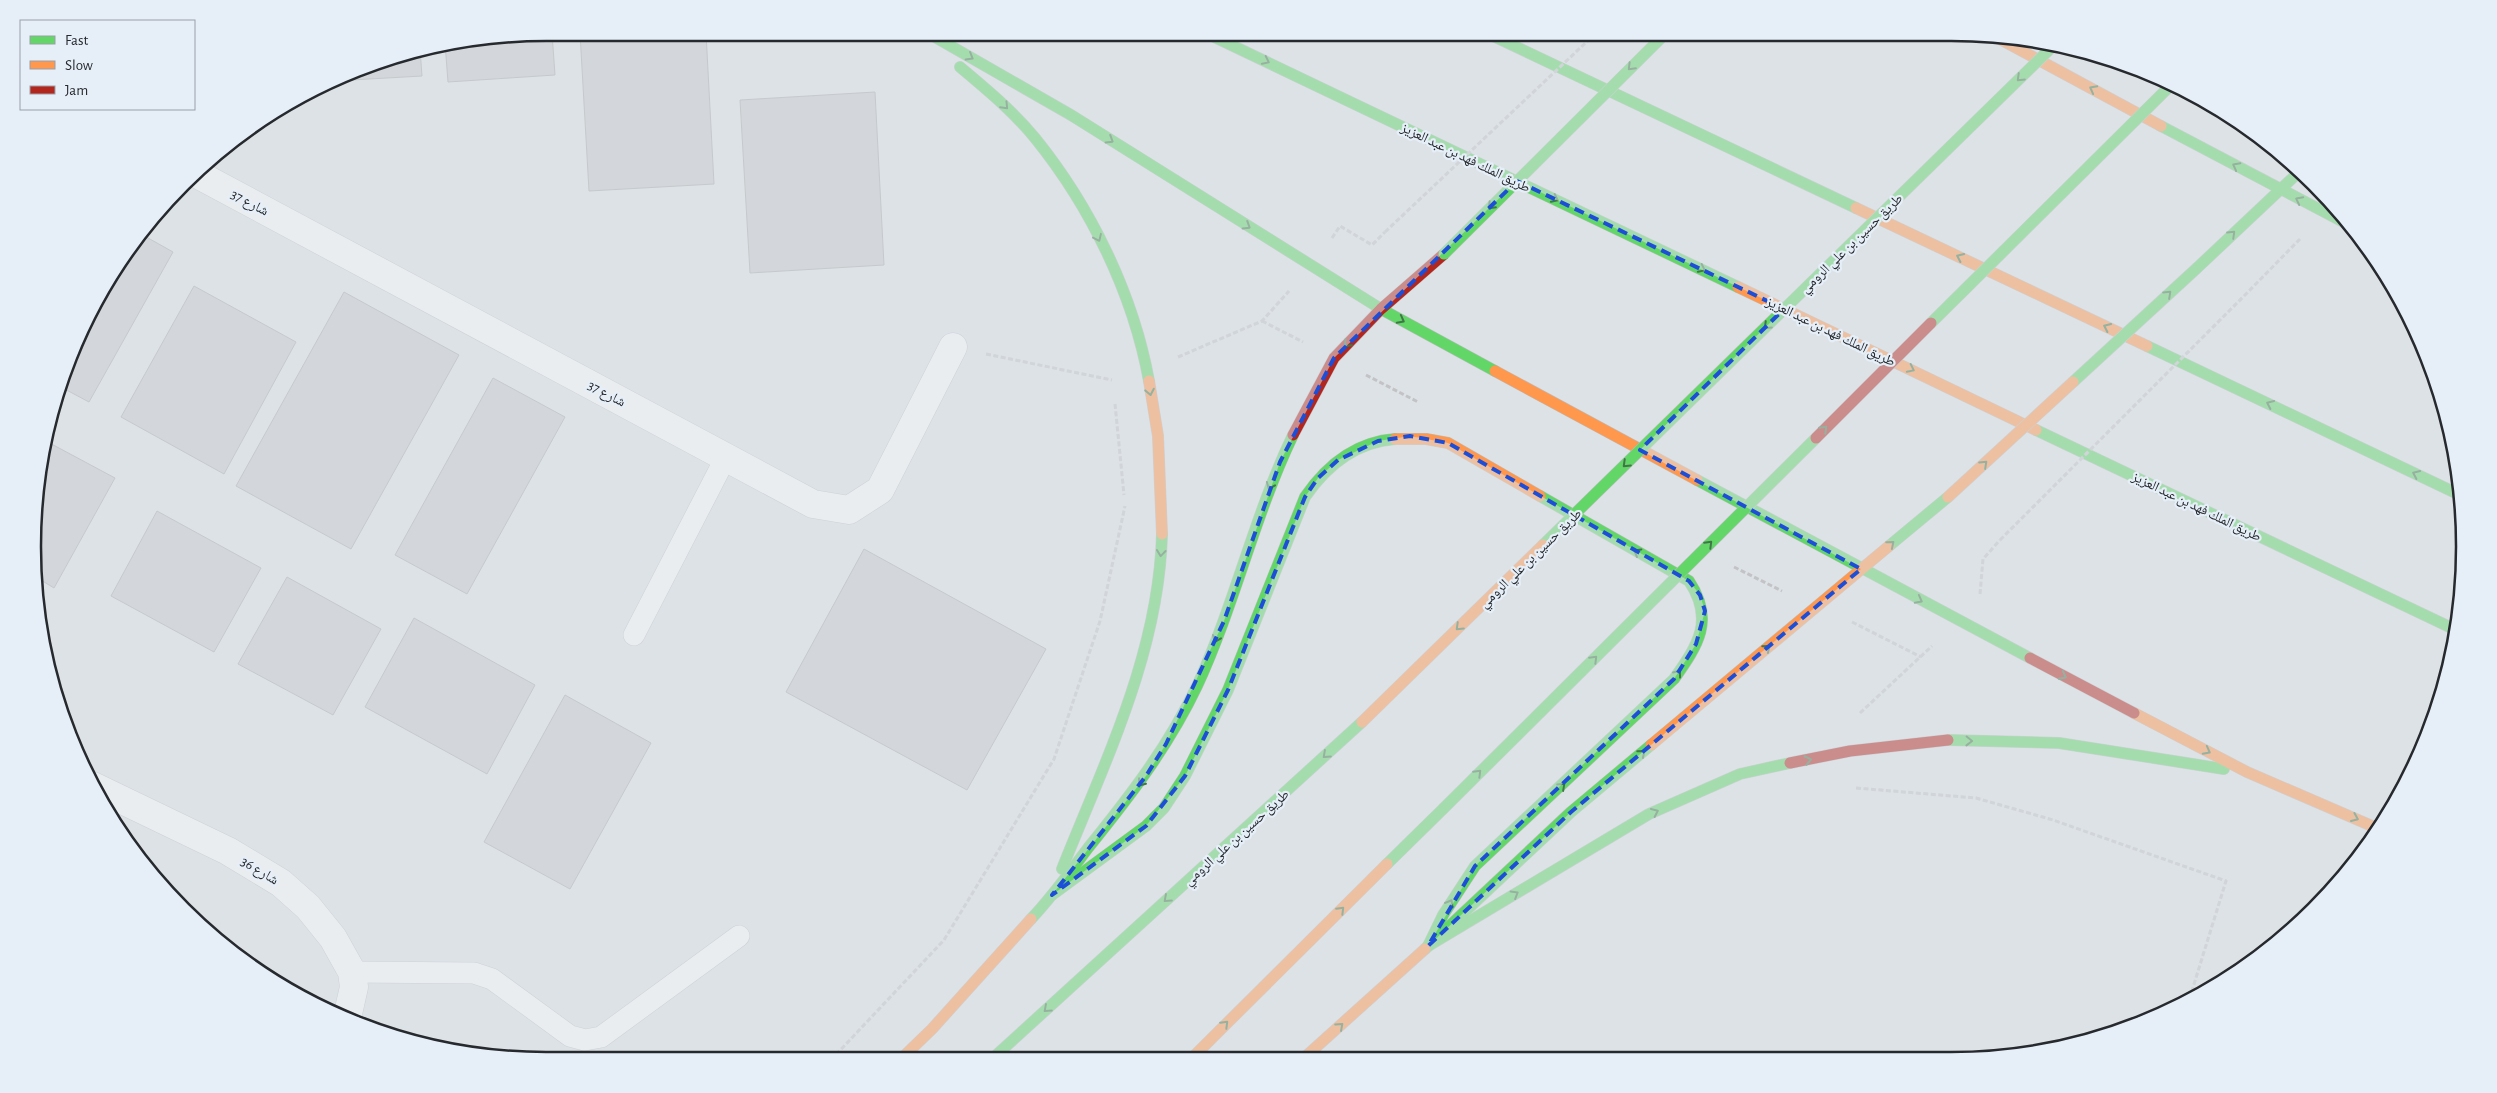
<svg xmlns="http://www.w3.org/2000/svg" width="2497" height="1093" font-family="'Alegreya Sans','Noto Naskh Arabic',sans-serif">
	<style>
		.building { fill: #c8c8c9; stroke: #abacac }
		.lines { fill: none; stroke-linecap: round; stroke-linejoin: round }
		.lane-casing { stroke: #bcc0c4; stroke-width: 22 }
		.street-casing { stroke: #bcc0c4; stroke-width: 29 }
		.fast-casing { stroke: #bbbec0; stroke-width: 12 }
		.slow-casing { stroke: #bbbec0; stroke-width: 12 }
		.jam-casing { stroke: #bbbec0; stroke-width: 12 }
		.path { stroke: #c3c3c5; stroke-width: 3; stroke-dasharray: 5 2.5; stroke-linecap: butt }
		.lane { stroke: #fafbfb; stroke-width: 21 }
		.street { stroke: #fafbfb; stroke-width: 28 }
		.fast { stroke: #63d668; stroke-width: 11 }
		.slow { stroke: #ff974d; stroke-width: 11 }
		.jam { stroke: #b3261e; stroke-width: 11 }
		.fast-bridge-casing { stroke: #bbbec0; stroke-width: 12; stroke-linecap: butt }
		.slow-bridge-casing { stroke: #bbbec0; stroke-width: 12; stroke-linecap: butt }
		.jam-bridge-casing { stroke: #bbbec0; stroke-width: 12; stroke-linecap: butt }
		.path-bridge { stroke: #c3c3c5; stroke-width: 3; stroke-dasharray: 5 2.5; stroke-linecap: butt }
		.fast-bridge { stroke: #63d668; stroke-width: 11 }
		.slow-bridge { stroke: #ff974d; stroke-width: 11 }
		.jam-bridge { stroke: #b3261e; stroke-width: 11 }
		.oneway { stroke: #417748 }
		.marked { fill: none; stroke: #1d4ed8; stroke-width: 4; stroke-dasharray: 10 6; stroke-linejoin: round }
		.labels { text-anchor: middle; stroke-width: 4.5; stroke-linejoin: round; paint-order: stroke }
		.street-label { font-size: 14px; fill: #26292d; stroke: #e6eff8 }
		.rim { fill: none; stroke: #26292d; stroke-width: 2.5 }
	</style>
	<rect width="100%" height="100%" fill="#dde2e7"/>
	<!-- building -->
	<g class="building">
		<polygon points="552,33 555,75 448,82 445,43"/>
		<polygon points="580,33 706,33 714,184 589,191"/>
		<polygon points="420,49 422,76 334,81 381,60"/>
		<polygon points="875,92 884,265 750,273 740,100"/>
		<polygon points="141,234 173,252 89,402 59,386 60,381 101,290"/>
		<polygon points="194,286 296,342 224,474 121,417"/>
		<polygon points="344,292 459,355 351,549 236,486"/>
		<polygon points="493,378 565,417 467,594 395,555"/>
		<polygon points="44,440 115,478 54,588 36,577 33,546"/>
		<polygon points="157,511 261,568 214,652 111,596"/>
		<polygon points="864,549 1046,649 967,790 786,692"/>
		<polygon points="287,577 381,629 333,715 238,664"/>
		<polygon points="414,618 535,685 487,774 365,707"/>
		<polygon points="565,695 651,743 570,889 484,842"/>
	</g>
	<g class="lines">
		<!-- lane casing -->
		<g class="lane-casing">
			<g id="lane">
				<polyline points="634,635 726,457"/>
				<polyline points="352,972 474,973 492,979 570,1036 585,1040 601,1037 739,936"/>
			</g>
		</g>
		<!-- street casing -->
		<g class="street-casing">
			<g id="street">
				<polyline points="195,173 813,504 849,510 880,490 953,347"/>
				<polyline points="93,786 228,851 281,883 308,907 333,938 352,972 354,987 347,1018"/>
			</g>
		</g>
		<!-- fast casing -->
		<g class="fast-casing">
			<g id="fast">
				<polyline points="928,33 1071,115 1381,309 1495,371"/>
				<polyline points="1206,33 1738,287"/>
				<polyline points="1487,33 1856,208"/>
				<path d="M960 67C986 89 1013 111 1035 138 1090 206 1133 293 1149 381"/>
				<polyline points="2161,126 2351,226"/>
				<polyline points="2197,268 2300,171"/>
				<polyline points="2147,346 2460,495"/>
				<polyline points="2036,430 2456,630"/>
				<polyline points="1697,480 2030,658"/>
				<polyline points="1889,546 1948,497"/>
				<polyline points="1948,740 2059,743 2224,769"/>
				<polyline points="1387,864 1444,808"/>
				<path d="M1062 869C1105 761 1159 653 1162 534"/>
				<path d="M1052 895 1146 826 1164 808 1185 776 1228 690 1305 497C1327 465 1355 442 1395 439"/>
				<path d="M1031 919C1052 897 1070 872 1088 848 1130 796 1168 747 1197 686 1235 604 1254 516 1293 435"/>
				<path d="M1428 946 1443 915 1475 866 1674 679C1698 645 1715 620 1689 581L1540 496"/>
				<polyline points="1428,946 1649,814 1740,774 1790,763"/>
				<polyline points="1425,949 1571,812 1651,745"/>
				<polyline points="992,1059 1362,722"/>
			</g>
		</g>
		<!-- slow casing -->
		<g class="slow-casing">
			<g id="slow">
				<polyline points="1996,37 2161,126"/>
				<polyline points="1856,208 2147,346"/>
				<polyline points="1738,287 2036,430"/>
				<polyline points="1495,371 1697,480"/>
				<polyline points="1149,381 1158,436 1162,534"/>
				<polyline points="1395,439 1426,439 1448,443 1540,496"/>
				<polyline points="2134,713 2247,772 2379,829"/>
				<polyline points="1651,745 1889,546"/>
				<polyline points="1304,1058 1425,949"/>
				<polyline points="901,1059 932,1029 1031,919"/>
				<polyline points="1191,1059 1387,864"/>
			</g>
		</g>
		<!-- jam casing -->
		<g class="jam-casing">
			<g id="jam">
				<polyline points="1293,435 1334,358 1381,309 1444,254"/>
				<polyline points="2030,658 2134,713"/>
				<polyline points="1790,763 1850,751 1948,740"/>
			</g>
		</g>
		<!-- path -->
		<g class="path">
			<polyline points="1332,238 1340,226 1372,245 1385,232"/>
			<polyline points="2244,296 2300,239"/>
			<polyline points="1262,321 1303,342"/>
			<polyline points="986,354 1112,380"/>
			<polyline points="1178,357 1262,321 1289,291"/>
			<polyline points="1366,375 1418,402"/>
			<polyline points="1115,404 1124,495"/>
			<polyline points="1734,567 1782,591"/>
			<polyline points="1980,594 1983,559 2000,540"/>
			<polyline points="1852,622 1921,657"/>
			<polyline points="1860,713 1932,646"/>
			<polyline points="1856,788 1976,798 2053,820 2226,881 2190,997"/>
			<polyline points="831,1060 944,940 1054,759 1100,621 1125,506"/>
		</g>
		<!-- lane -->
		<use href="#lane" class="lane"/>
		<!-- street -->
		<use href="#street" class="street"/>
		<!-- fast -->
		<use href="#fast" class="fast"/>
		<!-- slow -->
		<use href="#slow" class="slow"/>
		<!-- jam -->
		<use href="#jam" class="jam"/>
		<!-- fast-bridge casing -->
		<g class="fast-bridge-casing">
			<g id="fast-bridge">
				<polyline points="1444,254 1666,33"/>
				<polyline points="1931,323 2171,85"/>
				<polyline points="2073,382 2197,268"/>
				<polyline points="1543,545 2055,44"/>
				<polyline points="1444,808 1816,438"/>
			</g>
		</g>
		<!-- slow-bridge casing -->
		<g class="slow-bridge-casing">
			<g id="slow-bridge">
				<polyline points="1948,497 2073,382"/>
				<polyline points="1362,722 1543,545"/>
			</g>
		</g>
		<!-- jam-bridge casing -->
		<g class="jam-bridge-casing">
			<polyline id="jam-bridge" points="1816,438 1931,323"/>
		</g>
		<!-- path-bridge -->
		<g class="path-bridge">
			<polyline points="1385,232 1596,33"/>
			<polyline points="2000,540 2244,296"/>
		</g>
		<!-- fast-bridge -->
		<use href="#fast-bridge" class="fast-bridge"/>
		<!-- slow-bridge -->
		<use href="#slow-bridge" class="slow-bridge"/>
		<!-- jam-bridge -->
		<use href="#jam-bridge" class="jam-bridge"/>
	</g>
	<!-- one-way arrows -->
	<defs><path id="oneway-chevron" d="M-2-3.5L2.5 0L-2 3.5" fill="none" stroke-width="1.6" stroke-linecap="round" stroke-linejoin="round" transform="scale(1.25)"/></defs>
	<g class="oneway">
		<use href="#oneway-chevron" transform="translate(970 57) rotate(30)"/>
		<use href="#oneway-chevron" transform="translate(1266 61) rotate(26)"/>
		<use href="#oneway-chevron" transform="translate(1631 67) rotate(135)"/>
		<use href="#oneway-chevron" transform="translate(2020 78) rotate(136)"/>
		<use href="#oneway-chevron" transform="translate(2093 89) rotate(-152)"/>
		<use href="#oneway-chevron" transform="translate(1005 106) rotate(46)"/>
		<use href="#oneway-chevron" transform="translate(1110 140) rotate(32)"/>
		<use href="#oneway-chevron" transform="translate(2236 166) rotate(-152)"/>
		<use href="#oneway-chevron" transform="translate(1555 199) rotate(26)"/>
		<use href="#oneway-chevron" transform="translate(2299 200) rotate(-153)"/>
		<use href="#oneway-chevron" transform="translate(1491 206) rotate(135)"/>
		<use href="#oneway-chevron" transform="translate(1247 226) rotate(32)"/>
		<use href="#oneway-chevron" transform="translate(2232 234) rotate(-44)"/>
		<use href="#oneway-chevron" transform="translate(1098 238) rotate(65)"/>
		<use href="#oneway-chevron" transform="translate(1960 257) rotate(-155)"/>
		<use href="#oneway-chevron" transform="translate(1702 269) rotate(26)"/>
		<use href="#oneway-chevron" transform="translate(2168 294) rotate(-43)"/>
		<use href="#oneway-chevron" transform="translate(1401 320) rotate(28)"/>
		<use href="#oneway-chevron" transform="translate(1767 326) rotate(136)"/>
		<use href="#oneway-chevron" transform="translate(2107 327) rotate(-155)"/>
		<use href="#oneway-chevron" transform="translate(1347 344) rotate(134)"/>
		<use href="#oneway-chevron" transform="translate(1911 369) rotate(26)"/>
		<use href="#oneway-chevron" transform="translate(1150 392) rotate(79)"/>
		<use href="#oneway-chevron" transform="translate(2270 404) rotate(-155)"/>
		<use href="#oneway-chevron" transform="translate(1824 429) rotate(-45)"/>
		<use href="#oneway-chevron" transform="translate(1626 464) rotate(136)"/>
		<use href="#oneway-chevron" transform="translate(1984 464) rotate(-43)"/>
		<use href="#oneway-chevron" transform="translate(2416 474) rotate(-155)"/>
		<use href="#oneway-chevron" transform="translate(1270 486) rotate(112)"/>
		<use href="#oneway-chevron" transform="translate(1709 544) rotate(-45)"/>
		<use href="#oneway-chevron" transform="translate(1891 544) rotate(-40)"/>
		<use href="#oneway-chevron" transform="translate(1637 552) rotate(-150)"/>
		<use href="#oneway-chevron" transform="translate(1161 553) rotate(96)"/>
		<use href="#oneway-chevron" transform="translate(1919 600) rotate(28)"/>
		<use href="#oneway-chevron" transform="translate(1459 627) rotate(136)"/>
		<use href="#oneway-chevron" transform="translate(1216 639) rotate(113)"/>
		<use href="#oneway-chevron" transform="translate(1767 648) rotate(-40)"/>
		<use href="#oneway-chevron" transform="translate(1594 659) rotate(-45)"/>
		<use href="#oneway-chevron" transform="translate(1678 673) rotate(-54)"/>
		<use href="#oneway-chevron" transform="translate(2063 676) rotate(28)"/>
		<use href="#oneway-chevron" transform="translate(1969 741) rotate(1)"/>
		<use href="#oneway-chevron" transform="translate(2207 751) rotate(28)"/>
		<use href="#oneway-chevron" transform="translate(1642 753) rotate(-40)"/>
		<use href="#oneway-chevron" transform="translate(1326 755) rotate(138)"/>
		<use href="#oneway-chevron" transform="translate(1808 760) rotate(-12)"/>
		<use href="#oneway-chevron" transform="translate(1478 773) rotate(-45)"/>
		<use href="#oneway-chevron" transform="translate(1141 783) rotate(128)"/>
		<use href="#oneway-chevron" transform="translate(1562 786) rotate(-43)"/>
		<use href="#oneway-chevron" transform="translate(1655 812) rotate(-25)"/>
		<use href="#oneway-chevron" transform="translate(2355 818) rotate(23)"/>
		<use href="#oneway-chevron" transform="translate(1515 894) rotate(-31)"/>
		<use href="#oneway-chevron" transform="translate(1167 899) rotate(138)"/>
		<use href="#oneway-chevron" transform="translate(1450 903) rotate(-60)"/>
		<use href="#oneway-chevron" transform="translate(1341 910) rotate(-45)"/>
		<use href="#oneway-chevron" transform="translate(1047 1009) rotate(138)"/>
		<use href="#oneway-chevron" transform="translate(1225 1024) rotate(-45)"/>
		<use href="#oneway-chevron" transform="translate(1340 1026) rotate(-42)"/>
	</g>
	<!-- marked area -->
	<path d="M0 0H2497V1093H0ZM1517 181 1784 309 1640 450 1861 569 1571 812 1428 946 1475 866 1674 679 1696 644 1705 611 1700 595 1689 581 1448 443 1410 436 1378 441 1338 460 1318 478 1305 497 1228 690 1185 776 1146 826 1052 895 1146 776 1166 744 1224 621 1280 462 1334 358Z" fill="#dde2e7" fill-opacity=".55" fill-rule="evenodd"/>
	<path class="marked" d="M1517 181 1784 309 1640 450 1861 569 1571 812 1428 946 1475 866 1674 679 1696 644 1705 611 1700 595 1689 581 1448 443 1410 436 1378 441 1338 460 1318 478 1305 497 1228 690 1185 776 1146 826 1052 895 1146 776 1166 744 1224 621 1280 462 1334 358Z"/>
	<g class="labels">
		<!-- street labels -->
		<g class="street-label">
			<text transform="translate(1466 157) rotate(26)" y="5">طريق الملك فهد بن عبد العزيز</text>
			<text transform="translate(250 202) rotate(28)" y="5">شارع 37</text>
			<text transform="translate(1851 243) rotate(-44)" y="5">طريق حسين بن علي الرومي</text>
			<text transform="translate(1831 331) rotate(26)" y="5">طريق الملك فهد بن عبد العزيز</text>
			<text transform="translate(607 393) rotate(28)" y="5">شارع 37</text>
			<text transform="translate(2197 506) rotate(26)" y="5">طريق الملك فهد بن عبد العزيز</text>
			<text transform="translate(1530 558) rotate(-44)" y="5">طريق حسين بن علي الرومي</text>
			<text transform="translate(1236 837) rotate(-42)" y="5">طريق حسين بن علي الرومي</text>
			<text transform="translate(260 870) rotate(31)" y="5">شارع 36</text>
		</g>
	</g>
	<!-- crop -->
	<path d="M0 0H2497V1093H0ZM546 41H1951A505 505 0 0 1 2456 546V547A505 505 0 0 1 1951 1052H546A505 505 0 0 1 41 547V546A505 505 0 0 1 546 41Z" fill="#e6eff8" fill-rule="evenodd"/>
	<path class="rim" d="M546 41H1951A505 505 0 0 1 2456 546V547A505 505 0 0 1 1951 1052H546A505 505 0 0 1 41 547V546A505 505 0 0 1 546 41Z"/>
	<!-- legend -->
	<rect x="20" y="20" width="175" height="90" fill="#e6eff8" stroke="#99a0a7"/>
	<rect x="30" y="36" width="25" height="8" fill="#63d668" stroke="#99a0a7"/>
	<text x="65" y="45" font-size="15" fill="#26292d">Fast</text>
	<rect x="30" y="61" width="25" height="8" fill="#ff974d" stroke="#99a0a7"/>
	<text x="65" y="70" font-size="15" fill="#26292d">Slow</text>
	<rect x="30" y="86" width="25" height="8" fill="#b3261e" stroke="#99a0a7"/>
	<text x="65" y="95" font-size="15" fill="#26292d">Jam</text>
</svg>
